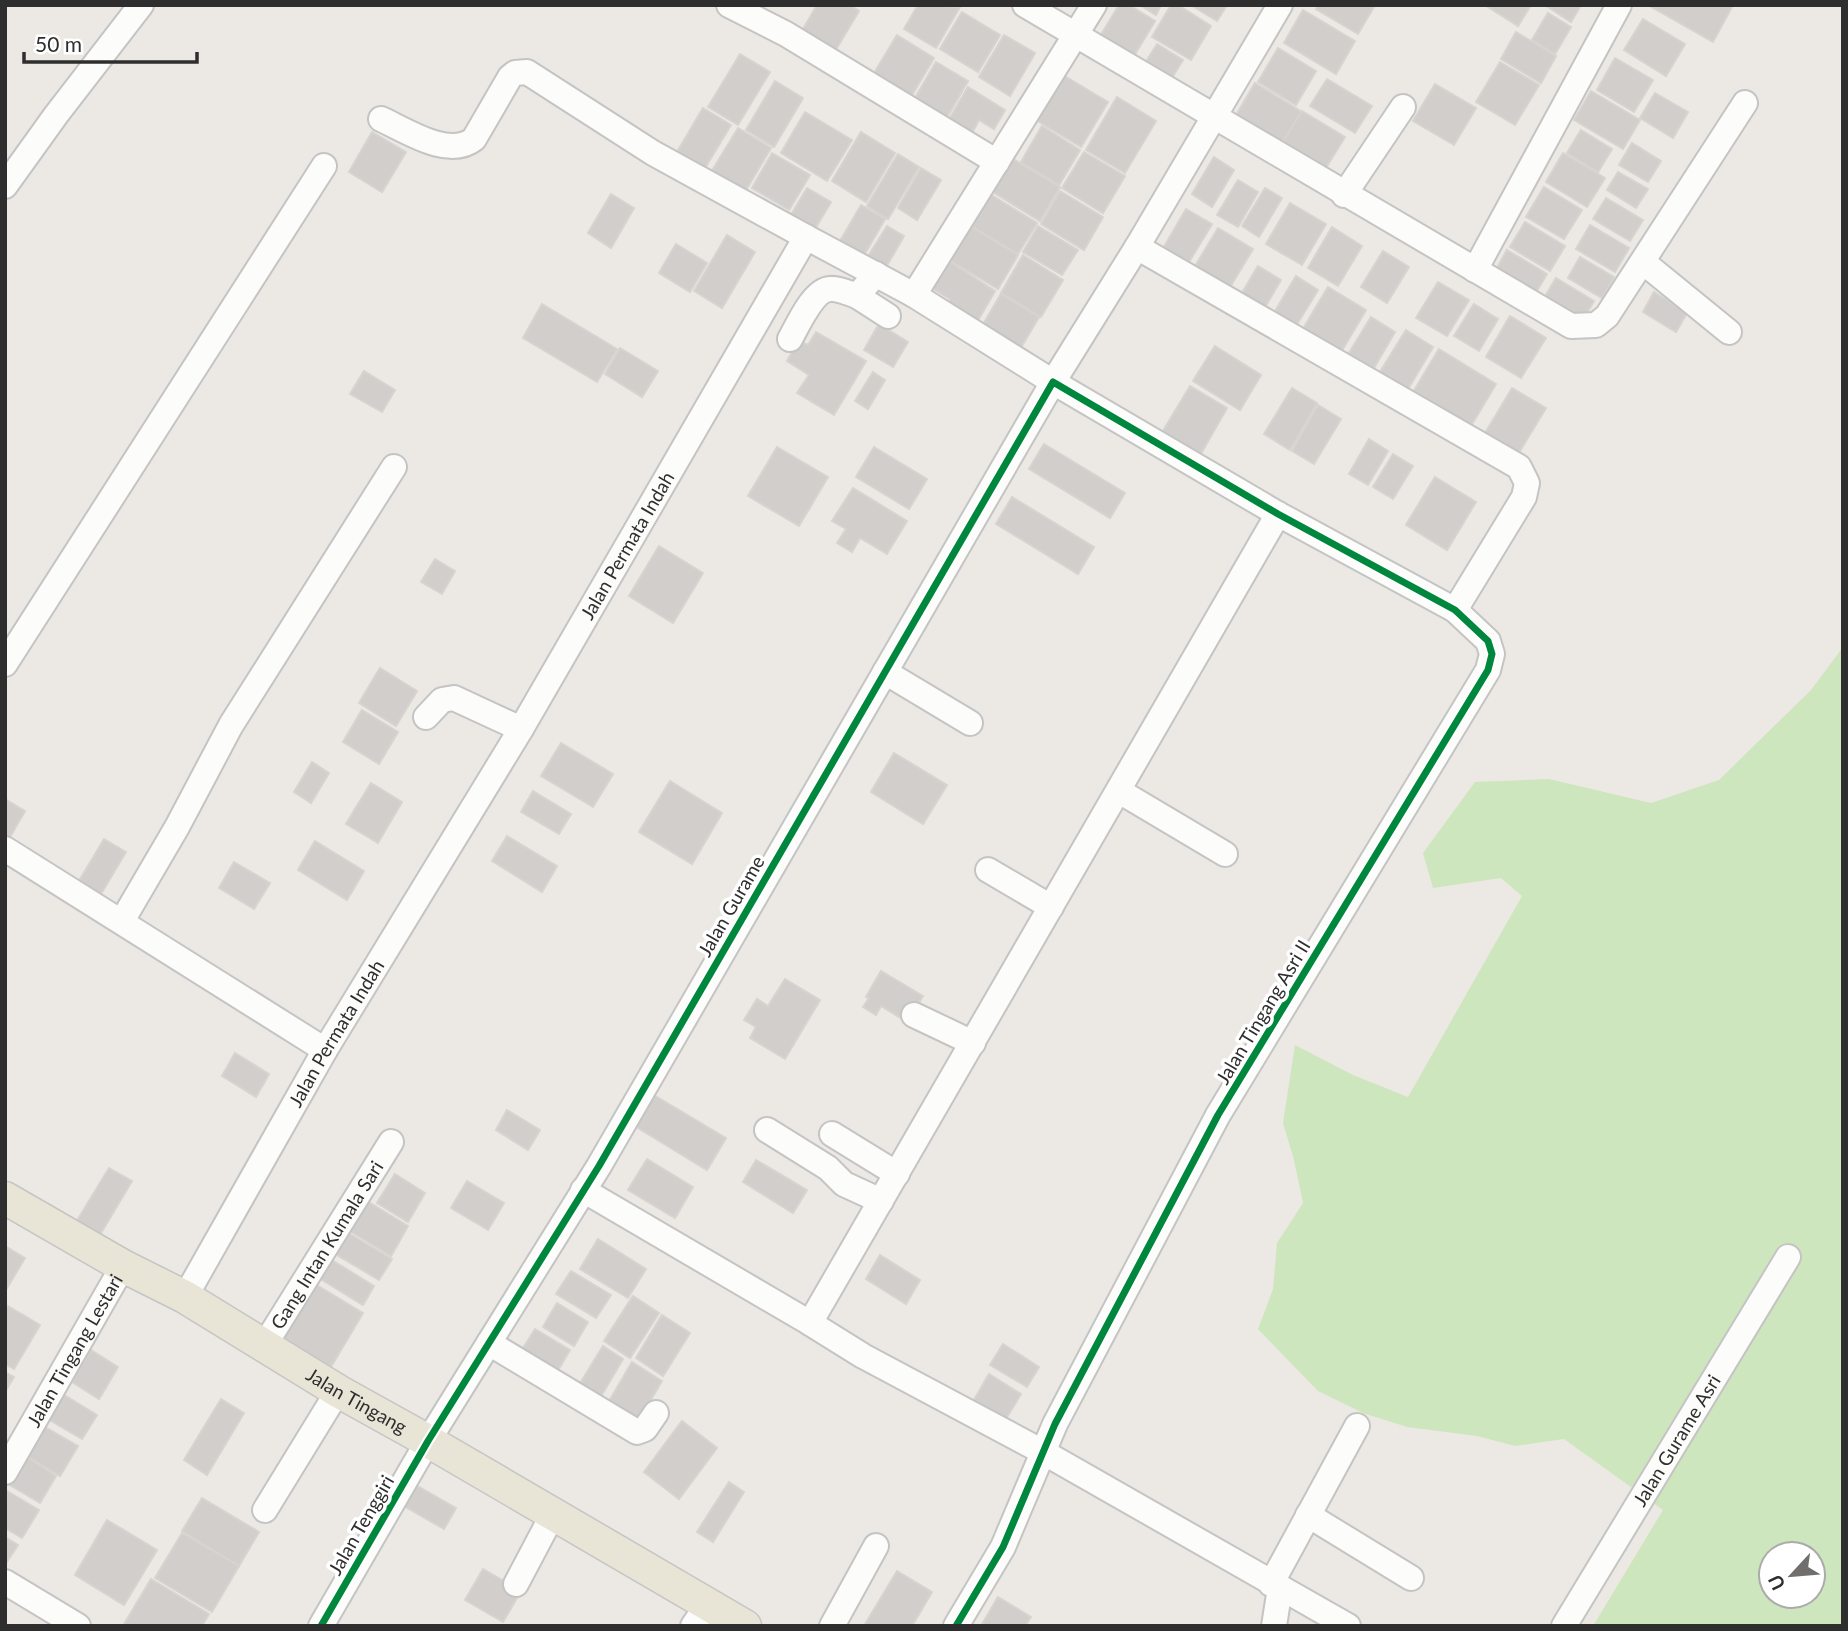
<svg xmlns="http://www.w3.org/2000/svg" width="1848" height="1631" font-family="Lato,sans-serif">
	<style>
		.green { fill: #cee6be; fill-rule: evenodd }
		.building { fill: #d1cecb; stroke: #d7d4d0; stroke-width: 2 }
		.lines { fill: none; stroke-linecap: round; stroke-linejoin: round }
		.minor-casing { stroke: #c5c4c5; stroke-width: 28 }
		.major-casing { stroke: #c6c5c4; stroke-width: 35 }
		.minor { stroke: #fcfcfb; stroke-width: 24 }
		.major { stroke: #e8e4d6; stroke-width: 32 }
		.cycleway-casing { stroke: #fff; stroke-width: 11 }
		.cycleway { stroke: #00873e; stroke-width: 7 }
		.labels { text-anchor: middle; stroke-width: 7; stroke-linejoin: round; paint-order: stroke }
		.street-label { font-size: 19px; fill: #2e2e2e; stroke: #fff }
	</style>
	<rect width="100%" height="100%" fill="#ece8e4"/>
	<!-- green -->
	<path class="green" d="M1843 647V1626H1593L1663 1510 1564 1439 1515 1446 1477 1436 1407 1427 1363 1413 1318 1391 1258 1329 1273 1289 1277 1243 1303 1203 1294 1160 1283 1123 1295 1045 1353 1075 1408 1097 1522 896 1501 878 1433 888 1423 853 1475 782 1549 779 1651 803 1719 780 1811 690ZM1771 1554H1813V1596H1771Z"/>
	<!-- building -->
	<g class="building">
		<polygon points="817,5 850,5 859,11 835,51 802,31"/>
		<polygon points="918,5 960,7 936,48 904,29"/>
		<polygon points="1119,5 1129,5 1155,21 1132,59 1099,38"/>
		<polygon points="1140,5 1161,5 1156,15"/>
		<polygon points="1171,5 1178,5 1211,26 1191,60 1152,37"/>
		<polygon points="1191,5 1227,5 1217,21"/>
		<polygon points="1318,5 1375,5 1358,34 1316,9"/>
		<polygon points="1485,5 1531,5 1518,26"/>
		<polygon points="1545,5 1581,5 1571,22"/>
		<polygon points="1648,5 1733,5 1713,42"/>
		<polygon points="1303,10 1355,41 1336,74 1284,43"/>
		<polygon points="962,12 1000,35 978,72 940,49"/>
		<polygon points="1548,13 1571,27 1555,54 1532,40"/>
		<polygon points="1643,19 1685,44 1666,76 1624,50"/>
		<polygon points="1516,32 1556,56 1541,83 1501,59"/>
		<polygon points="897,35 934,58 908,102 870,80"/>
		<polygon points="1004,35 1035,53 1010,96 979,77"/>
		<polygon points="1157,44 1183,60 1168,84 1142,68"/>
		<polygon points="1278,48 1316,71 1296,105 1258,82"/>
		<polygon points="740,54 770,72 738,125 708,107"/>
		<polygon points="1615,58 1653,80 1634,112 1597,90"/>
		<polygon points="936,62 968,81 943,124 911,105"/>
		<polygon points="1500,62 1539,85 1515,125 1476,102"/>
		<polygon points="1063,75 1108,102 1081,147 1036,120"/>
		<polygon points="1327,79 1372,106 1355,133 1310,106"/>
		<polygon points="775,81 803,98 774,147 746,130"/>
		<polygon points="1255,83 1302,112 1281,145 1235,117"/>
		<polygon points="1435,84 1476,108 1454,145 1413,121"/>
		<polygon points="968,87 1005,110 994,129 979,120 967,142 944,128"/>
		<polygon points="1591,91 1640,120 1623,149 1574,120"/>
		<polygon points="1655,93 1688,112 1673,138 1640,118"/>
		<polygon points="1117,97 1156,121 1125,173 1086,150"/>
		<polygon points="703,108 731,125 700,176 673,159"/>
		<polygon points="1302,111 1345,137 1324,171 1281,145"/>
		<polygon points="805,112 852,140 827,181 781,153"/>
		<polygon points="1042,126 1080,150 1059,185 1021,162"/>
		<polygon points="738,128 771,148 743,195 710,174"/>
		<polygon points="1581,130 1612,149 1598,172 1567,153"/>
		<polygon points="372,132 406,152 382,192 349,172"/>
		<polygon points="861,132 895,153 866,202 832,181"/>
		<polygon points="1632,143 1661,161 1648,182 1619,165"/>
		<polygon points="1084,152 1125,176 1103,213 1062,188"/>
		<polygon points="772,153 810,175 789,210 752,188"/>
		<polygon points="1563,153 1605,178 1587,207 1546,182"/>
		<polygon points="898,154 919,167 888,219 867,206"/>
		<polygon points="1008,156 1060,187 1040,221 988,189"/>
		<polygon points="1214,157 1234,170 1212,207 1192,194"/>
		<polygon points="921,168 941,180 917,220 898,208"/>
		<polygon points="1618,172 1648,189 1636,208 1607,190"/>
		<polygon points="1238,180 1258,192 1238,227 1217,215"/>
		<polygon points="1544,187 1582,210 1564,239 1526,217"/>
		<polygon points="807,188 831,202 815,229 791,215"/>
		<polygon points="1265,188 1282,198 1259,237 1242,226"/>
		<polygon points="985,191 1037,223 1018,254 966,223"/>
		<polygon points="1060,191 1103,217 1084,250 1041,224"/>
		<polygon points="611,194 634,208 611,248 588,233"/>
		<polygon points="1606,198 1643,220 1630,241 1593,219"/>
		<polygon points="1290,203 1326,224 1302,265 1266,244"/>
		<polygon points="861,205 885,219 860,262 836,248"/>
		<polygon points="1186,209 1212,224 1186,267 1161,252"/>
		<polygon points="1525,222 1565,246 1550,271 1510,247"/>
		<polygon points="965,223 1018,255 998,289 944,257"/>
		<polygon points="1590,225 1629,248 1615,272 1576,249"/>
		<polygon points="887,226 904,236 885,269 867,258"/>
		<polygon points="1038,226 1078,250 1062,275 1023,252"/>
		<polygon points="1332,227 1362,246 1338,286 1308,268"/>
		<polygon points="1218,228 1253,249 1229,289 1194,268"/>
		<polygon points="727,235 755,252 722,308 694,291"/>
		<polygon points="676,244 707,263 690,292 659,273"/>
		<polygon points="1507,250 1547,274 1532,299 1493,275"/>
		<polygon points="1383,251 1409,267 1387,303 1361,287"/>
		<polygon points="1023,255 1063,280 1041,317 1001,293"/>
		<polygon points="1580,257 1614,277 1602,298 1568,278"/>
		<polygon points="944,258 995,291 973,329 943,311 950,299 928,286"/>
		<polygon points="1258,266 1281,280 1265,307 1242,293"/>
		<polygon points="1296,276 1318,290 1296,326 1274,313"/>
		<polygon points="1556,278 1594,301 1581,323 1543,300"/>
		<polygon points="1438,282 1469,300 1447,336 1416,318"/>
		<polygon points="1328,287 1366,310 1341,352 1303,329"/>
		<polygon points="1654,292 1687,313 1676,332 1643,312"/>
		<polygon points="1001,294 1039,317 1016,356 978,333"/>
		<polygon points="542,304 617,349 597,382 523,338"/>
		<polygon points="1474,304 1498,319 1479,351 1454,336"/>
		<polygon points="1510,316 1546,338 1521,378 1486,357"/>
		<polygon points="1371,317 1395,332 1371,373 1346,358"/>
		<polygon points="879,324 908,342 893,367 864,350"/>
		<polygon points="1406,330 1433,347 1408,389 1380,372"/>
		<polygon points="816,332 866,361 834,415 797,393 809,375 787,361 799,340 808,345"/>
		<polygon points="1215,346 1261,375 1240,410 1193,381"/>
		<polygon points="620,348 658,371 642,397 605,374"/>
		<polygon points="1439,349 1496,384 1469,429 1412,394"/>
		<polygon points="364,371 395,390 382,412 350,394"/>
		<polygon points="873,372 885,380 868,409 855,401"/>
		<polygon points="1190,386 1227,408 1195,464 1157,441"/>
		<polygon points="1292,388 1317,403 1290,450 1264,434"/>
		<polygon points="1512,388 1546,408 1517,456 1484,435"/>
		<polygon points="1318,405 1341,419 1314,464 1292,451"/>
		<polygon points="1369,439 1388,451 1368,485 1349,474"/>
		<polygon points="1044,444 1125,493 1110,518 1029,469"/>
		<polygon points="777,447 828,477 799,526 748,496"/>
		<polygon points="874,447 927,479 909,509 856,477"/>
		<polygon points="1393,454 1413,466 1393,499 1373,487"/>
		<polygon points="1435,477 1476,502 1447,550 1406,525"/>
		<polygon points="853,488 907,521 887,554 860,538 852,552 837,543 846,529 832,521"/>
		<polygon points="1012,497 1094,547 1078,574 996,524"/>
		<polygon points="659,546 703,573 673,623 629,596"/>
		<polygon points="435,559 455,571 442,594 421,582"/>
		<polygon points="380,668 417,691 396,726 359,703"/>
		<polygon points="362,710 398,732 379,764 343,742"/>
		<polygon points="561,743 613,774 593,807 541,776"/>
		<polygon points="894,753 947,785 923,824 871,792"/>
		<polygon points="312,762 329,773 311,803 294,792"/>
		<polygon points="670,781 722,813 692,864 639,832"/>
		<polygon points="371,783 402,802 378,843 346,824"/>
		<polygon points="533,791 571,814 559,834 521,812"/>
		<polygon points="5,799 25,811 6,844 5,844"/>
		<polygon points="507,836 557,866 542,892 492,861"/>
		<polygon points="104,839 126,852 101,894 79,881"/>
		<polygon points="315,841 364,871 347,900 298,870"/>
		<polygon points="234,862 270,883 254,909 219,888"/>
		<polygon points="881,971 923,996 907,1022 881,1006 876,1015 863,1007 869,998 866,997"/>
		<polygon points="785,979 820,1000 785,1059 750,1038 756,1027 744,1020 757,999 768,1006"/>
		<polygon points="235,1053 269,1074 256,1097 222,1076"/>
		<polygon points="652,1094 726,1138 707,1170 633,1125"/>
		<polygon points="507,1110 540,1130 528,1150 496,1130"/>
		<polygon points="647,1159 693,1187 675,1218 628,1190"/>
		<polygon points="756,1160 807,1190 793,1213 743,1182"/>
		<polygon points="109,1168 132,1181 95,1243 72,1229"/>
		<polygon points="395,1174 425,1193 408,1222 377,1203"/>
		<polygon points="467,1181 504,1203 488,1230 451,1208"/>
		<polygon points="357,1195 408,1226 391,1256 340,1225"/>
		<polygon points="338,1227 392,1259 379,1280 325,1248"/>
		<polygon points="598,1239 646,1269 628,1298 580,1269"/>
		<polygon points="5,1246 25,1258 6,1290 5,1289"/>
		<polygon points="880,1255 920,1280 906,1304 866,1279"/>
		<polygon points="330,1259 374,1286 363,1305 319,1278"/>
		<polygon points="571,1271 611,1295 596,1318 556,1294"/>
		<polygon points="315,1284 363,1313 331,1367 282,1338"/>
		<polygon points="633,1296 659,1313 630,1358 604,1341"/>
		<polygon points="557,1303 588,1322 574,1346 543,1327"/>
		<polygon points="8,1306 40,1325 14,1369 5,1364 5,1310"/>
		<polygon points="662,1315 690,1333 663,1376 636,1358"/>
		<polygon points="535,1329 570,1350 555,1375 520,1353"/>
		<polygon points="1003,1344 1039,1367 1027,1387 990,1365"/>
		<polygon points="603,1346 623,1359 597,1403 576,1390"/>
		<polygon points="91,1350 118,1367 99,1399 72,1382"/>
		<polygon points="632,1362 662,1381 634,1428 604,1410"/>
		<polygon points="5,1372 14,1377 5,1392"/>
		<polygon points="989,1374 1021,1394 1006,1419 974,1400"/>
		<polygon points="61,1393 97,1415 82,1439 46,1418"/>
		<polygon points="221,1399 244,1413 207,1475 184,1460"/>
		<polygon points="682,1421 717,1448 679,1499 644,1472"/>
		<polygon points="45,1427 78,1446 60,1476 27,1456"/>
		<polygon points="25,1456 56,1476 40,1503 8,1484"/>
		<polygon points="729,1482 744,1492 713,1542 697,1532"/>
		<polygon points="414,1484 456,1508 444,1529 402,1505"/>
		<polygon points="7,1491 39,1510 22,1538 5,1528"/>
		<polygon points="202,1498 259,1532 239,1566 182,1531"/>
		<polygon points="107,1520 157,1550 124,1605 75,1575"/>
		<polygon points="182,1533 239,1566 212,1612 155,1578"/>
		<polygon points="5,1537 18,1545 5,1565"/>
		<polygon points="483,1569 521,1591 503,1622 465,1600"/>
		<polygon points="897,1571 932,1592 912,1626 864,1626"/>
		<polygon points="151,1579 209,1614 202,1626 123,1626"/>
		<polygon points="998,1597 1031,1617 1025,1626 981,1626"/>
	</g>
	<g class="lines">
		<!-- minor casing -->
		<g class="minor-casing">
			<g id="minor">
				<polyline points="729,5 786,34 997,162"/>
				<polyline points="1025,5 1571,326 1596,325 1607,316 1745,103"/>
				<polyline points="5,186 56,115 141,5"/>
				<polyline points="1344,195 1403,107"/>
				<polyline points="806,237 914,295 1053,382 1137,247 1280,5"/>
				<polyline points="1137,247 1519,467 1527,483 1524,497 1455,610"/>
				<polyline points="1643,262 1729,332"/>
				<polyline points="1475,270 1619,5"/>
				<polyline points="914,295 1094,5"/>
				<polyline points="857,296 888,316"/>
				<path d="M790 339C798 325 813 290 830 289 839 288 848 293 857 296L876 274"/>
				<polyline points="5,664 324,166"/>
				<polyline points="885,672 970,723"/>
				<polyline points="426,717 442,700 454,698 521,729"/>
				<polyline points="1119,791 1225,854"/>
				<polyline points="5,849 325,1050"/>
				<polyline points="988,870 1051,907"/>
				<polyline points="122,921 177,827 231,725 394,467"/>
				<polyline points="914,1015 973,1043"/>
				<polyline points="767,1130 828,1168 844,1184 881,1201"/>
				<polyline points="832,1134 897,1174"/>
				<polyline points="583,1190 810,1323 1278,514"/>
				<path id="s1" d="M185 1297 325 1050 521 729 806 237 653 153 527 72 515 73 510 77 474 139C449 159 407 131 381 119"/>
				<polyline points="810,1323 863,1356 1043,1452 1348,1626"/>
				<polyline points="489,1343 637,1432 645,1429 656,1413"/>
				<path id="s2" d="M264 1346 391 1142"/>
				<path id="s3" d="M5 1472 123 1266"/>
				<polyline points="265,1510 338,1391"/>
				<polyline points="1308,1515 1411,1578"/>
				<polyline points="5,1582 78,1626"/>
				<polyline points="516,1584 553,1514"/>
				<polyline points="1271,1584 1357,1426"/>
				<polyline points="321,1626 428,1441 599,1166 1053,382 1278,514 1455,610 1488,641 1492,654 1488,670 1218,1115 1055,1424 1003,1547 956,1626"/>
				<polyline points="693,1626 708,1604"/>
				<polyline points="832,1626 876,1546"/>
				<polyline points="1274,1626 1280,1588"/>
				<path id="s4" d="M1564 1626 1788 1257"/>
			</g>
		</g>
		<!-- major casing -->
		<g class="major-casing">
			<g id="major">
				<path id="s5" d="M5 1198 123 1266 185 1297 338 1391 428 1441 745 1626"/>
			</g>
		</g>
		<!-- minor -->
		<use href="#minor" class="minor"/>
		<!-- major -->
		<use href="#major" class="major"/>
		<!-- cycleway casing -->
		<g class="cycleway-casing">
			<polyline id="cycleway" points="321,1626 428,1441 599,1166 1053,382 1278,514 1455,610 1488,641 1492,654 1488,670 1218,1115 1055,1424 1003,1547 956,1626"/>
		</g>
		<!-- cycleway -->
		<use href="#cycleway" class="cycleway"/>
	</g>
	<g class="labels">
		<!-- street labels -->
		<g class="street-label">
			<text dy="7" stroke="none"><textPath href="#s1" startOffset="872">Jalan Permata Indah</textPath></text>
			<text transform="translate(731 906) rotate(-60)" y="7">Jalan Gurame</text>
			<text transform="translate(1263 1012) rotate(-59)" y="7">Jalan Tingang Asri II</text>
			<text dy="7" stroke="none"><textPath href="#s1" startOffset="304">Jalan Permata Indah</textPath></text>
			<text dy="7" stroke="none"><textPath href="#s2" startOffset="119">Gang Intan Kumala Sari</textPath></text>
			<text dy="7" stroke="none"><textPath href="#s3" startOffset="140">Jalan Tingang Lestari</textPath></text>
			<text dy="7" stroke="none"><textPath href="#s5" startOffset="406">Jalan Tingang</textPath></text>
			<text dy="7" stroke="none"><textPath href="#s4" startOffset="217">Jalan Gurame Asri</textPath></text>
			<text transform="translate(361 1525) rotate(-60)" y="7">Jalan Tenggiri</text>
		</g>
	</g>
	<!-- border -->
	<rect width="1848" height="1631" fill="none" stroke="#2e2e2e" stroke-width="14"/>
	<!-- north arrow -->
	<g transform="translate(1792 1575) rotate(244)"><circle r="33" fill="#ffffff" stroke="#ababab" stroke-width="2"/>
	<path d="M0-5L12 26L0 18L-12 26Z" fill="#706f6e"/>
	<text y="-10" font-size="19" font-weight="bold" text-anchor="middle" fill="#2e2e2e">U</text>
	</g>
	<!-- scale -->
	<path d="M24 52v10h173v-10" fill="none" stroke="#2e2e2e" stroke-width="3.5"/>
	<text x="35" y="52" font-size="21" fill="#2e2e2e" stroke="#ffffff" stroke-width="5" paint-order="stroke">50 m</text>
</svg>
